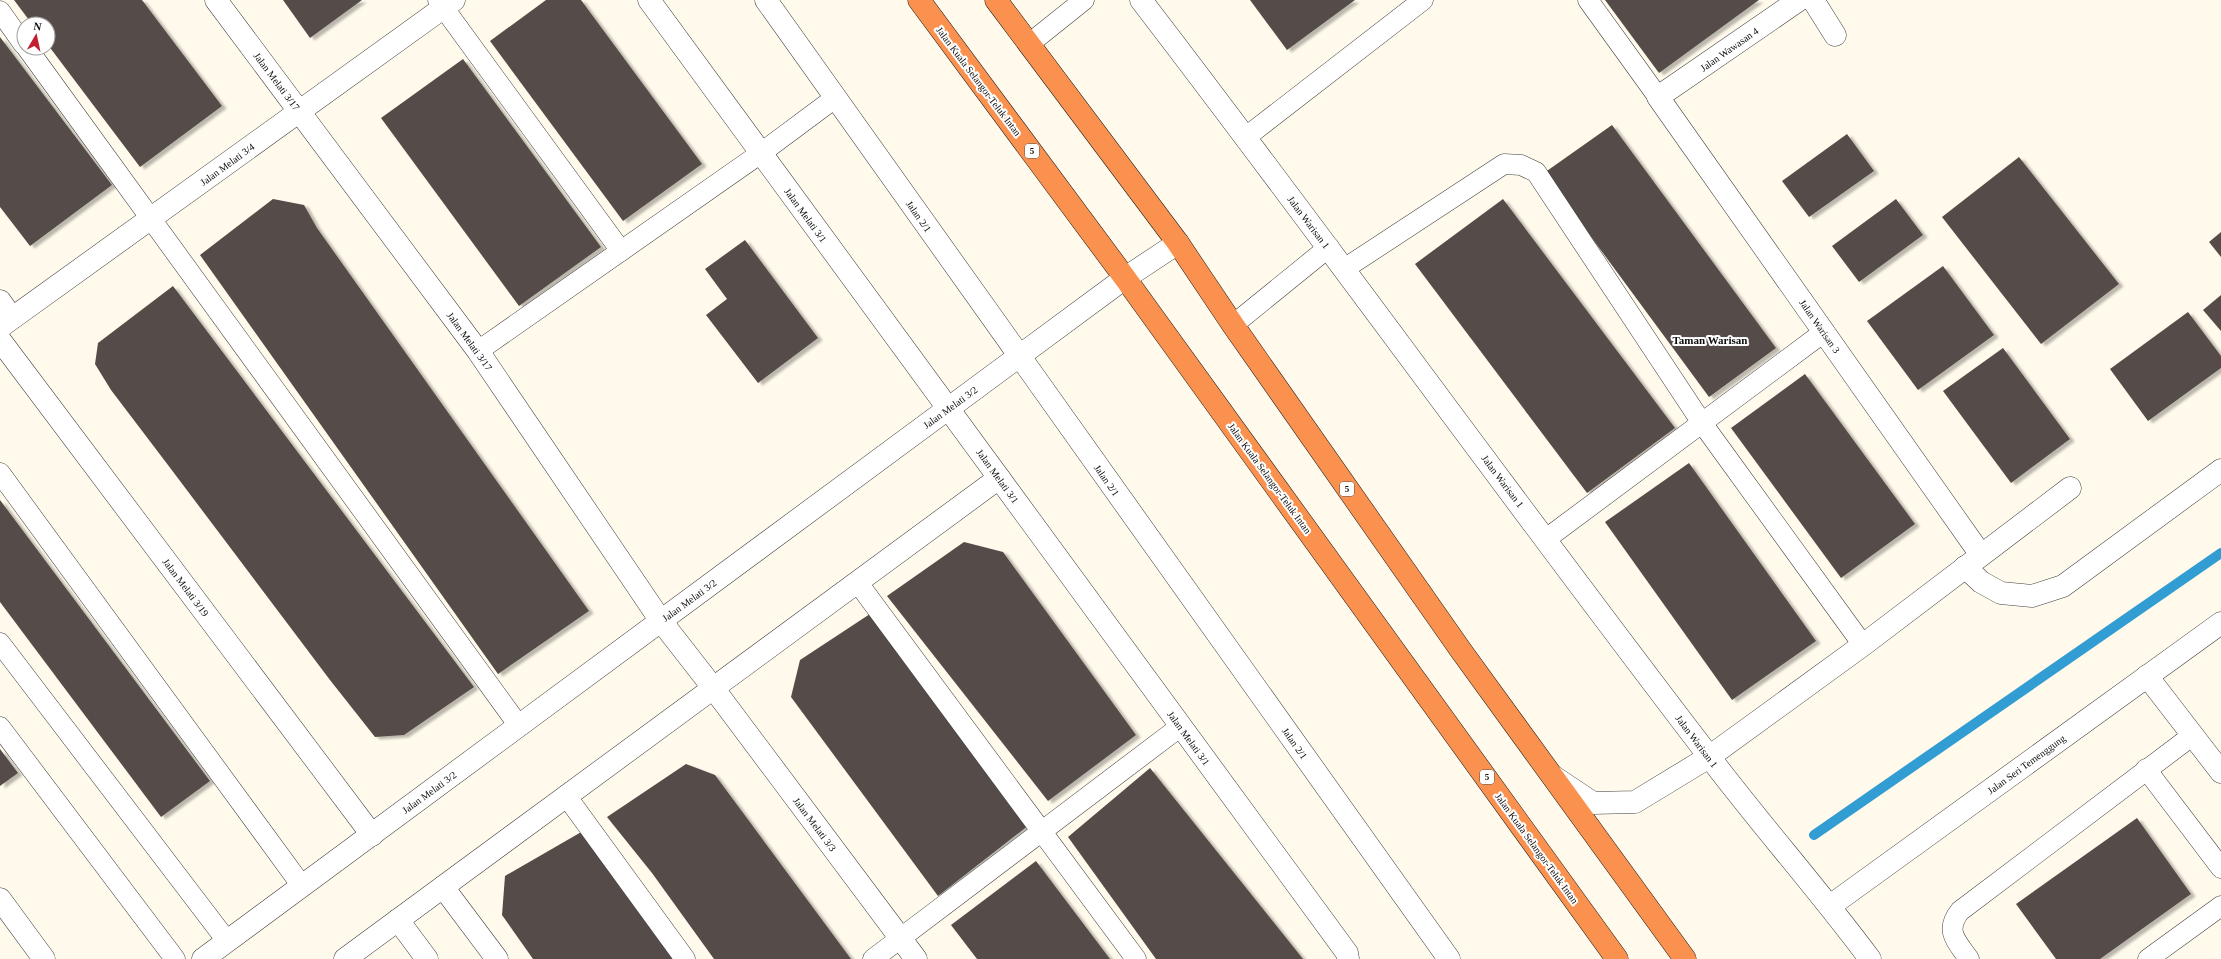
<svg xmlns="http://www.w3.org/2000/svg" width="2221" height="959" font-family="'Times New Roman',serif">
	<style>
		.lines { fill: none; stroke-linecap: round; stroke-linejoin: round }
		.stream { stroke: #329dd2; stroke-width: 10 }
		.building { fill: #554c48; filter: url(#shadow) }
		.lane-casing { stroke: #3f3f3f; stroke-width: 21 }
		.street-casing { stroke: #3f3f3f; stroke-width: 23 }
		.highway-casing { stroke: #1d1d1d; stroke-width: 23 }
		.lane { stroke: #fff; stroke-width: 20 }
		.street { stroke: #fff; stroke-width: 22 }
		.highway { stroke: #fa914e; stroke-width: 22 }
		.labels { text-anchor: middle; stroke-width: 4; stroke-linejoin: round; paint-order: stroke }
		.shield { fill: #fff; stroke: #555; stroke-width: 1 }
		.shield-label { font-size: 9px; font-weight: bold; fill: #0c0c0c }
		.street-label { font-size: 10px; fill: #0c0c0c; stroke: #fff }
		.neighbourhood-label { font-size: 11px; font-weight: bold; fill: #0c0c0c; stroke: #fff }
	</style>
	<defs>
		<filter id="shadow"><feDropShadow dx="4.5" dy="2.5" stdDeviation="1" flood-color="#0004"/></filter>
	</defs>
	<rect width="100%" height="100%" fill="#fffaeb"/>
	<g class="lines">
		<!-- stream -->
		<polyline class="stream" points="1814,835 2221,553"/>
	</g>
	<!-- building -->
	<g class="building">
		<polygon points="14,0 142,0 222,106 140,167 48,45 48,24 32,24"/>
		<polygon points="283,0 362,0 310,38"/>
		<polygon points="546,0 581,0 702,164 623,221 490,41"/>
		<polygon points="1250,0 1355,0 1287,50"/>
		<polygon points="1605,0 1759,0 1659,73"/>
		<polygon points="0,37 112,185 30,246 0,207"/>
		<polygon points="463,59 601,247 519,306 381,118"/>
		<polygon points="1612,125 1776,348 1709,397 1544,173"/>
		<polygon points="1847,134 1874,171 1809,217 1782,181"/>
		<polygon points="2019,157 2119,284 2041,344 1942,217"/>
		<polygon points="273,199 304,205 317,228 589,611 498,674 200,255"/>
		<polygon points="1503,199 1675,428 1587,493 1415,264"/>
		<polygon points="1896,199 1923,235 1859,282 1832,246"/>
		<polygon points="2221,232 2221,257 2209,242"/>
		<polygon points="745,240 818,338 758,383 706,315 727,299 705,269"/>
		<polygon points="1943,266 1994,335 1918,390 1867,321"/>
		<polygon points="173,286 474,687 404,735 375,737 330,680 171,469 111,390 95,364 98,343"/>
		<polygon points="2221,295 2221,331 2203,310"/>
		<polygon points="2188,312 2221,356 2221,368 2148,421 2110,369"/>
		<polygon points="2003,348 2070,439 2011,483 1943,391"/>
		<polygon points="1805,374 1915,524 1841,578 1731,428"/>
		<polygon points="1689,463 1816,641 1732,700 1605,522"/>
		<polygon points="0,500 210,781 161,817 0,602"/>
		<polygon points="964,542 1003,552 1136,735 1048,801 887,596"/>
		<polygon points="876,610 1029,825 938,896 791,697 800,660"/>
		<polygon points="0,749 18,773 0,786"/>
		<polygon points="686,764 715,775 851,959 714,959 652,873 607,817"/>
		<polygon points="1150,768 1303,959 1156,959 1068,837"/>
		<polygon points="2137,818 2191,894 2100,959 2056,959 2016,904"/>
		<polygon points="583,831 675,959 533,959 502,915 505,876"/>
		<polygon points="1036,861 1110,959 977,959 951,925"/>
	</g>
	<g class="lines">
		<!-- lane casing -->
		<g class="lane-casing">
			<g id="lane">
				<polyline points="438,0 621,251"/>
				<polyline points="1588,0 1658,97"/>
				<polyline points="0,11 24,45"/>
				<polyline points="1029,44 1084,0"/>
				<polyline points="27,48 519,726"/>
				<polyline points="1246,137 1423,0"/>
				<polyline points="1344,269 1504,164 1521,165 1536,172 1702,423 1863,645"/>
				<polyline points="1233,325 1329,247"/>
				<polyline points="478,351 761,153 835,98"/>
				<polyline points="0,473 302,886"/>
				<polyline points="1546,539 1824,332"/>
				<polyline points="858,583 1136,959"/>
				<polyline points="0,643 227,941"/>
				<polyline points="0,727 175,959"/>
				<polyline points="2146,769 2221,868"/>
				<polyline points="567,797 685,959"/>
				<polyline points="873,959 1181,726"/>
				<path d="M1969 959C1957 942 1944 931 1960 911L2193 735"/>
				<polyline points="2148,959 2221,906"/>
			</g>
		</g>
		<!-- street casing -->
		<g class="street-casing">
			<g id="street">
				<polyline points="216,0 478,351 661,621 714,689 916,959"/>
				<polyline points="649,0 1347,953 1348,959"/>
				<polyline points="766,0 1449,959"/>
				<path d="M1141 0C1333 250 1516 505 1708 755 1760 824 1818 889 1870 959"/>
				<polyline points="1799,0 1658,97 1981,555"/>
				<polyline points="1813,0 1835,35"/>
				<polyline points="0,301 12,318"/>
				<polyline points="0,327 454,0"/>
				<polyline points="0,340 372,835"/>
				<polyline points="1965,567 1981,582 2001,593 2032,596 2063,586 2221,470"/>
				<polyline points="2147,676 2221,772"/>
				<polyline points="1554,777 1593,803 1635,802 1709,757 1863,645 2070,488"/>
				<polyline points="443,887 497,959"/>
				<polyline points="0,899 44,959"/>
				<polyline points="1830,906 2221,623"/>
				<polyline points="398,920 427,959"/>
				<polyline points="203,959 1125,278 1178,243"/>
				<polyline points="345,959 999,478"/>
			</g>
		</g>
		<!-- highway casing -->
		<g class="highway-casing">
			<g id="highway">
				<polyline points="919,0 1125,278 1617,959"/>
				<polyline points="996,0 1178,243 1233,325 1462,652 1685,959"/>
			</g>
		</g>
		<!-- lane -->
		<use href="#lane" class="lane"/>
		<!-- street -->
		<use href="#street" class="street"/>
		<!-- highway -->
		<use href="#highway" class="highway"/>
	</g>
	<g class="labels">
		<!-- shield labels -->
		<g class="shield">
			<rect x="1025" y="144" width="14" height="14" rx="3"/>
			<rect x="1340" y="482" width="14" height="14" rx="3"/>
			<rect x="1480" y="770" width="14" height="14" rx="3"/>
		</g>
		<g class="shield-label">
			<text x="1032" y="154">5</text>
			<text x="1347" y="492">5</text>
			<text x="1487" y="780">5</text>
		</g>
		<!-- street labels -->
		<g class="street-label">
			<text transform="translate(1729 49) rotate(-35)" y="4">Jalan Wawasan 4</text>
			<text transform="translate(277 81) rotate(53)" y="4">Jalan Melati 3/17</text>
			<text transform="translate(979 81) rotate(53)" y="4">Jalan Kuala Selangor-Teluk Intan</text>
			<text transform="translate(227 164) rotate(-36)" y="4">Jalan Melati 3/4</text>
			<text transform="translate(806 215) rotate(54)" y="4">Jalan Melati 3/1</text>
			<text transform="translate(919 216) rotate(55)" y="4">Jalan 2/1</text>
			<text transform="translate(1309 222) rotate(53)" y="4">Jalan Warisan 1</text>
			<text transform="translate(1820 326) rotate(55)" y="4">Jalan Warisan 3</text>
			<text transform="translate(470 341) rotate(54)" y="4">Jalan Melati 3/17</text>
			<text transform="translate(950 407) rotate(-36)" y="4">Jalan Melati 3/2</text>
			<text transform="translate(998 476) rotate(54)" y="4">Jalan Melati 3/1</text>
			<text transform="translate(1270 478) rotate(54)" y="4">Jalan Kuala Selangor-Teluk Intan</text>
			<text transform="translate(1107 480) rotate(55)" y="4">Jalan 2/1</text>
			<text transform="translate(1503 481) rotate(53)" y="4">Jalan Warisan 1</text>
			<text transform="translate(186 587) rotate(53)" y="4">Jalan Melati 3/19</text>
			<text transform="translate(689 600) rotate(-36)" y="4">Jalan Melati 3/2</text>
			<text transform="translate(1189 738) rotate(54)" y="4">Jalan Melati 3/1</text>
			<text transform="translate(1697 741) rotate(53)" y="4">Jalan Warisan 1</text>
			<text transform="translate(1295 743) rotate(55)" y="4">Jalan 2/1</text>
			<text transform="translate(2026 764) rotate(-36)" y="4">Jalan Seri Temenggung</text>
			<text transform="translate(429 792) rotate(-36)" y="4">Jalan Melati 3/2</text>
			<text transform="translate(815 824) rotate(53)" y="4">Jalan Melati 3/3</text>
			<text transform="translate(1537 848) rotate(54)" y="4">Jalan Kuala Selangor-Teluk Intan</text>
		</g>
		<!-- neighbourhood labels -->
		<g class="neighbourhood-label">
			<text x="1710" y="344">Taman Warisan</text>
		</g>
	</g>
	<!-- north arrow -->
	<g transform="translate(36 36) rotate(9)"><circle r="19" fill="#ffffff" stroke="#9e9e9e"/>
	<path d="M0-3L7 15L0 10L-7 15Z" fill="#c11f32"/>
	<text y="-6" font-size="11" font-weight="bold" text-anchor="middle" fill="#0c0c0c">N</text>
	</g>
</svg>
